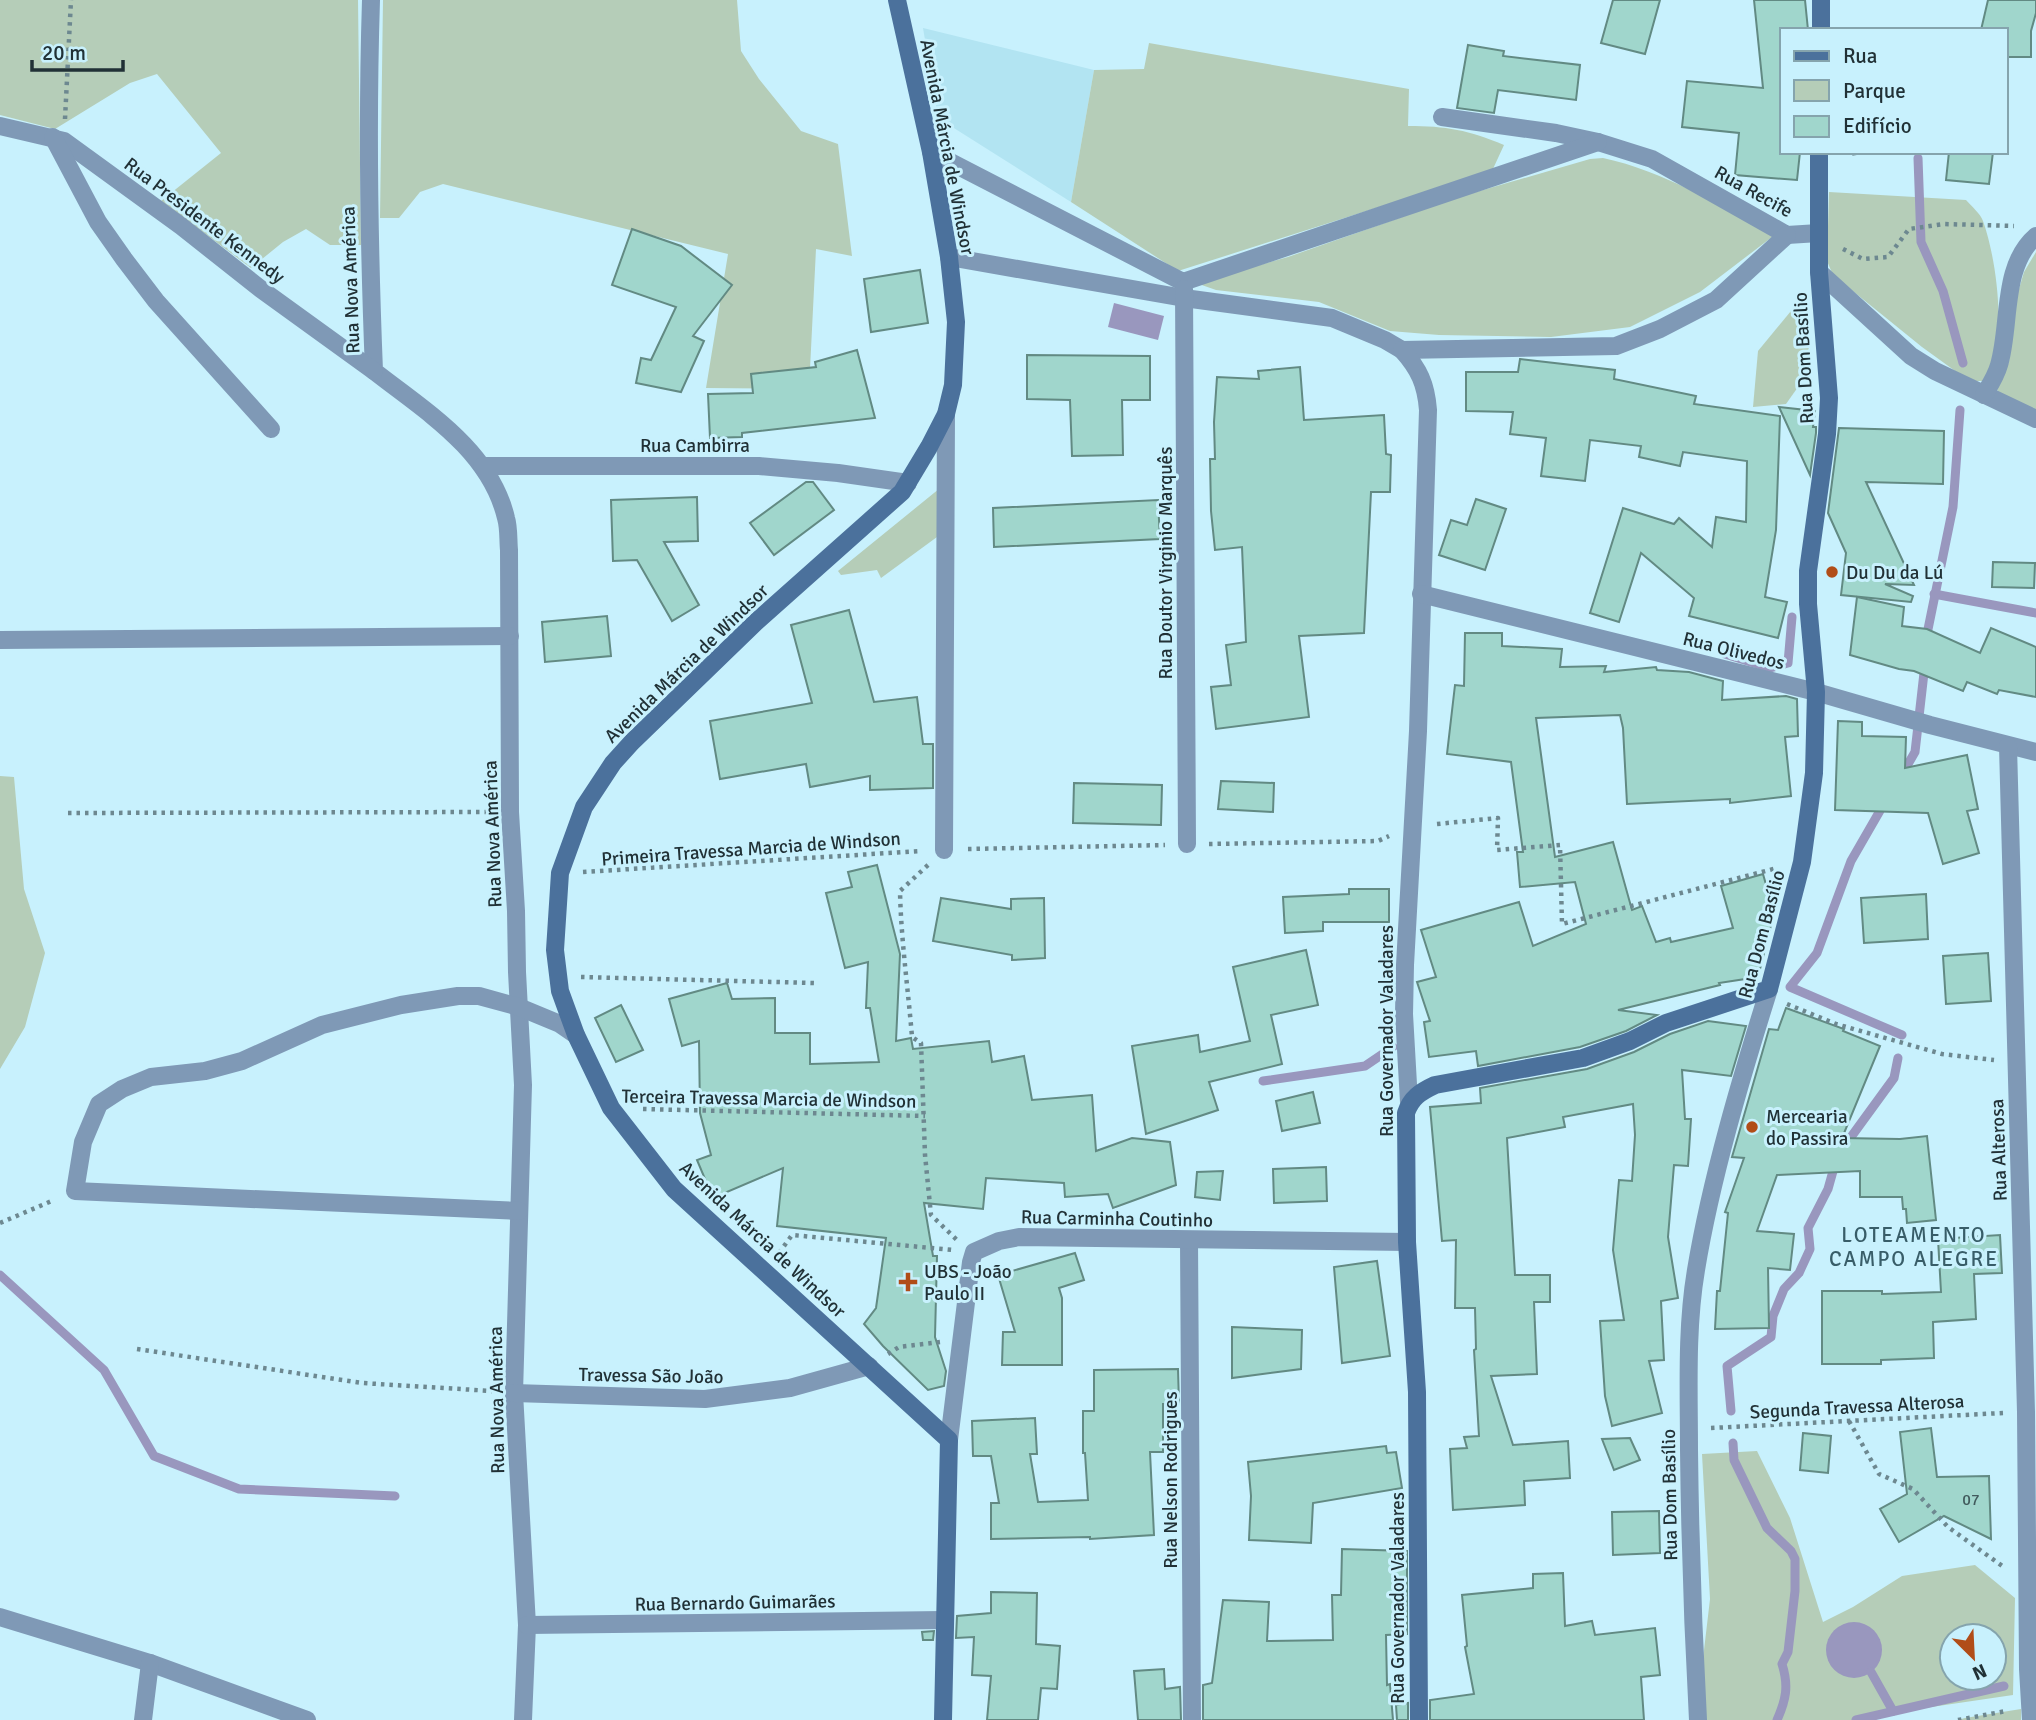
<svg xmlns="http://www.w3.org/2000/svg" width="2036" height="1720" font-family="Signika,sans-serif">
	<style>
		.built { fill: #b2e4f2 }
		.green { fill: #b5cdb8; fill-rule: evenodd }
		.water { fill: #9997be }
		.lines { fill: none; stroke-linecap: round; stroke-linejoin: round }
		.stream { stroke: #9997be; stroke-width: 9 }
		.building { fill: #a0d6cc; stroke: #628a83; stroke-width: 2 }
		.path { stroke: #6d8890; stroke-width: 4.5; stroke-dasharray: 3.5 5; stroke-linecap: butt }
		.street { stroke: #7f99b6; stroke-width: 18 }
		.secondary { stroke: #4b719c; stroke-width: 18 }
		.poi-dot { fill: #b14d18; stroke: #c8f1fd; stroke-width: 2.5 }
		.labels { text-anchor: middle; stroke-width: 6; stroke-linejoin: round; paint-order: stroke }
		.number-label { font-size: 16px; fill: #415a5c }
		.street-label { font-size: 19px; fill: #213136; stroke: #c8f1fd }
		.poi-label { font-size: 19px; fill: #213136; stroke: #c8f1fd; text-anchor: start }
		.neighbourhood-label { font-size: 21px; letter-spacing: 2px; fill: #385d68; stroke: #c8f1fd }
	</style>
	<rect width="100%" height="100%" fill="#c8f1fd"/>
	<!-- built -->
	<polygon class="built" points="923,28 1094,70 1071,202 938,118"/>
	<!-- green -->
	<g class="green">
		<polygon points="0,0 358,0 361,245 330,245 306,229 283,242 251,268 161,201 221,153 157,74 130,83 55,129 0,115"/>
		<polygon points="383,0 737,0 741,51 759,79 801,131 838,144 852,256 816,249 809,389 706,388 728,254 443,184 420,192 399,218 380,218"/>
		<path d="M1149 43 1409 89 1408 126C1446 126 1469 130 1504 145L1492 171 1178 271 1071 202 1094 70 1144 69Z"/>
		<path d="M1603 158C1664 171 1720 206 1776 234L1700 292 1630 327 1551 337 1439 335 1390 331 1319 302 1216 290 1196 283 1288 257 1459 197 1590 159Z"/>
		<path d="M1829 192 1966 200C1972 207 1980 213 1983 221 1997 260 2009 347 1984 381H1969L1922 347 1833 275 1827 261Z"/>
		<polygon points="2036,252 2036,411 1999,395 1997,389 2009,362 2014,306 2024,272"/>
		<polygon points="1805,294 1810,370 1786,404 1753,407 1758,351"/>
		<polygon points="950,480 952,526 881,578 877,570 841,575 838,571"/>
		<polygon points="0,776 14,777 24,889 45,953 25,1027 0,1069"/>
		<path d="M1757 1451 1790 1518 1823 1622 1853 1607 1902 1576 1975 1565 2015 1598 2013 1695 1911 1710 1874 1720H1698L1697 1710 1710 1599 1702 1454ZM1952 1636H1994V1678H1952Z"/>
		<polygon points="2021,1709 2021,1720 1958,1720 1965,1718"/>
	</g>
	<!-- water -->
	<g class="water">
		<polygon points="1114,303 1164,316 1158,340 1108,327"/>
		<circle cx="1854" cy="1650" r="28"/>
	</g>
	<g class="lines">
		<!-- stream -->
		<g class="stream">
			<polyline points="1918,158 1921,242 1943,291 1963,363"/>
			<polyline points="1934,594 2036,613"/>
			<polyline points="1926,639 1953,507 1960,410"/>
			<polyline points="1725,654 1770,668 1788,663 1792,617"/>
			<polyline points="1900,778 1915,752 1925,664"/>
			<polyline points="1885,802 1851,861 1817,953 1790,987 1902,1035"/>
			<polyline points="1263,1081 1365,1066 1393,1047"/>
			<polyline points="1843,1148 1894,1078 1898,1058"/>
			<polyline points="0,1275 104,1370 154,1456 239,1489 395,1496"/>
			<polyline points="1731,1411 1727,1366 1771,1337 1773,1316 1784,1289 1799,1273 1810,1249 1808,1228 1828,1189 1835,1164"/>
			<path d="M1733 1443 1734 1460 1767 1528 1791 1551 1795 1559V1591L1788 1652 1782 1664C1789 1686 1786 1700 1777 1720"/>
			<polyline points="1871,1672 1893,1711"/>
			<polyline points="1856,1720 2004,1686"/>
		</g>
	</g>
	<!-- building -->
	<g class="building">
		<polygon points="1613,0 1660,0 1645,54 1601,43"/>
		<polygon points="1754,0 1805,0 1808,30 1782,30 1782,152 1800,152 1797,180 1735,175 1739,133 1682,127 1687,81 1763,88"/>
		<polygon points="1988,0 2036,0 2036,13 2031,31 2031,57 2006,57 2006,30 1981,30"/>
		<polygon points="1468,45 1504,51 1503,56 1580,65 1576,100 1498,90 1494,113 1457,108"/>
		<polygon points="1949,152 1993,152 1989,184 1946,180"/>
		<polygon points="632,229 681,246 732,285 693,336 704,341 681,392 636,383 641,358 651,360 676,307 612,285"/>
		<polygon points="920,270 928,323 871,332 864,279"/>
		<polygon points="857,350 875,418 742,433 742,437 710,438 708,394 753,393 751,374 816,367 815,362"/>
		<polygon points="1027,355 1150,356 1150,400 1122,400 1123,455 1072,456 1070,400 1027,399"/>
		<polygon points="1520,359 1615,370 1614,379 1696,396 1694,404 1780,416 1776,530 1765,597 1787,602 1778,638 1689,616 1694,598 1641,553 1619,622 1590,613 1623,508 1674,524 1679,518 1712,547 1716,517 1746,522 1747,461 1683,452 1680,466 1639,457 1641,446 1590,440 1585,481 1541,476 1546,438 1510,434 1513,412 1466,411 1466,372 1518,372"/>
		<polygon points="1300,367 1304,420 1384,415 1386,454 1391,455 1390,492 1371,492 1364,633 1299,636 1309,717 1216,729 1211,687 1231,685 1226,645 1246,642 1242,547 1215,550 1211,511 1210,459 1215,459 1214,422 1217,377 1259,379 1258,371"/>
		<polygon points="1779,407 1815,411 1813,427 1816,427 1816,433 1810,475"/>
		<polygon points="1839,428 1944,431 1943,484 1866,482 1914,585 1885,584 1913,596 1911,602 1841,595 1846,553 1828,513"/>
		<polygon points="806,482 813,482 834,510 774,555 750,523"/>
		<polygon points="697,497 698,541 664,542 699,605 672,621 637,560 613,561 611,500"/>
		<polygon points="1476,499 1506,509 1485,570 1439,555 1451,520 1467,525"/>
		<polygon points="1158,500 1160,539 994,547 993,508"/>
		<polygon points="1993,562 2035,563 2034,588 1992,587"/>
		<polygon points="1857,597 1904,607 1902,626 1927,629 1980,653 1991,628 2036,647 2036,697 1999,690 1997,694 1967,682 1963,691 1914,671 1899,669 1850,655"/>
		<polygon points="849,610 874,702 917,697 923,744 933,744 933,788 870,790 870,776 810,787 806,764 720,779 710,721 812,703 791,625"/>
		<polygon points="607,616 611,656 545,662 542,622"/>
		<polygon points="1465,633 1502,633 1502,646 1562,649 1560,667 1606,666 1604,672 1656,667 1657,670 1689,672 1723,681 1722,700 1786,696 1797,699 1798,736 1785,737 1791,796 1730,803 1730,799 1627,804 1623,728 1620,715 1536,718 1555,857 1613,842 1632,910 1642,906 1656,942 1670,938 1671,942 1733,928 1721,886 1763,874 1774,913 1758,977 1719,983 1720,985 1618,1010 1657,1015 1626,1031 1580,1047 1478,1066 1476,1051 1429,1057 1424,1022 1430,1021 1417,982 1436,977 1421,930 1519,902 1533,946 1586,924 1575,882 1520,887 1517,852 1523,852 1511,762 1447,754 1455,685 1464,686"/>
		<polygon points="1838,721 1862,722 1862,736 1906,737 1905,768 1967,755 1978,809 1967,811 1979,853 1943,864 1928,813 1835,810"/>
		<polygon points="1221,781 1274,783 1273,812 1218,809"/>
		<polygon points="1074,783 1162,785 1161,825 1073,823"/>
		<polygon points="877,865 900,954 896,1041 911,1038 913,1049 989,1041 992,1062 1024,1056 1032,1100 1092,1095 1096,1151 1132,1138 1170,1142 1176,1185 1113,1208 1108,1194 1065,1197 1064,1183 986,1178 983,1209 924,1203 933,1256 937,1256 935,1337 946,1371 944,1386 928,1390 883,1346 864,1324 876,1308 886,1238 777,1226 783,1168 713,1198 697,1160 711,1155 700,1113 699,1041 682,1046 669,999 727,983 732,999 775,998 775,1033 810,1033 810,1064 879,1062 870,1008 866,1008 868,962 845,968 826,893 852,887 848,872"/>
		<polygon points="1349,889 1389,889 1389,922 1323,922 1323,931 1285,933 1283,897 1349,894"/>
		<polygon points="1926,894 1928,939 1864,943 1861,898"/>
		<polygon points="941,898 1011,909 1011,899 1044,898 1045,958 1012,960 1012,955 933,941"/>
		<polygon points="1306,950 1318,1005 1271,1015 1282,1064 1209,1082 1218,1110 1146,1134 1132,1046 1198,1035 1200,1052 1250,1041 1233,967"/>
		<polygon points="1988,953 1991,1001 1946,1004 1943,956"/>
		<polygon points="621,1005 643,1050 616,1062 595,1018"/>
		<polygon points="1786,1008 1844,1029 1843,1031 1880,1046 1842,1138 1900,1139 1927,1136 1936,1220 1907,1223 1906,1209 1903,1209 1902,1197 1860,1197 1860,1171 1777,1175 1757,1231 1794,1234 1790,1270 1768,1268 1769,1328 1715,1329 1717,1291 1720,1291 1728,1213 1725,1212 1744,1158 1732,1157 1769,1029 1778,1030"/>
		<polygon points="1708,1021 1746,1026 1731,1076 1682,1070 1685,1119 1691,1119 1688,1166 1674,1165 1668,1237 1678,1298 1661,1301 1664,1360 1649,1361 1662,1413 1612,1426 1605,1396 1600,1321 1624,1320 1613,1250 1619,1180 1632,1181 1635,1135 1633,1104 1563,1117 1565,1127 1507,1138 1515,1275 1550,1275 1550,1302 1534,1302 1537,1374 1491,1376 1513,1445 1568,1441 1570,1478 1524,1481 1525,1505 1453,1510 1450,1449 1467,1448 1464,1437 1479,1436 1474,1350 1476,1349 1475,1308 1455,1308 1456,1240 1442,1241 1430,1107 1481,1103 1480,1088 1587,1069 1634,1052 1670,1034"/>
		<polygon points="1313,1092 1320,1123 1282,1131 1276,1101"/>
		<polygon points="1326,1167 1327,1201 1274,1203 1273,1169"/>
		<polygon points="1223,1171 1220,1200 1195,1197 1197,1172"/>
		<polygon points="2000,1235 2002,1273 1974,1274 1976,1319 1933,1322 1934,1358 1881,1360 1881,1364 1822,1364 1822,1291 1882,1291 1882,1294 1941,1292 1938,1239"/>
		<polygon points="1075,1253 1084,1280 1059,1288 1062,1298 1062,1365 1002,1365 1003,1332 1015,1332 998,1275"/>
		<polygon points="1377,1261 1390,1356 1342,1363 1334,1267"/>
		<polygon points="1232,1327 1302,1330 1301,1369 1232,1378"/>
		<polygon points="1178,1369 1179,1404 1163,1404 1163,1452 1150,1452 1154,1535 1090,1539 1090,1537 991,1539 991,1503 999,1503 991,1456 973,1456 972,1421 1035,1418 1037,1454 1030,1454 1038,1502 1088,1500 1085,1453 1083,1453 1083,1411 1094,1411 1094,1370"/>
		<polygon points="1931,1428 1937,1477 1989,1476 1991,1539 1944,1516 1899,1542 1880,1509 1907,1494 1900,1432"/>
		<polygon points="1803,1433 1831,1436 1828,1473 1800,1470"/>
		<polygon points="1630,1438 1640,1460 1614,1470 1602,1439"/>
		<polygon points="1386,1446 1387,1453 1396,1452 1402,1488 1313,1503 1311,1543 1249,1540 1251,1496 1248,1462"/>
		<polygon points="1659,1511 1660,1553 1613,1555 1612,1512"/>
		<polygon points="1342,1549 1407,1551 1407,1634 1386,1635 1387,1685 1390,1684 1393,1720 1203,1720 1203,1685 1212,1683 1223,1600 1269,1602 1267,1641 1333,1640 1332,1595 1341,1595"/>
		<polygon points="1563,1573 1565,1626 1592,1621 1595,1635 1655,1628 1660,1675 1641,1677 1644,1720 1430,1720 1430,1700 1474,1694 1465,1647 1467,1646 1462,1595 1533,1588 1533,1574"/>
		<polygon points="991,1592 1037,1593 1036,1644 1060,1646 1057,1689 1041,1688 1038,1720 987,1720 991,1676 972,1675 974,1637 956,1638 957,1616 991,1613"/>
		<polygon points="934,1631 933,1640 923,1640 922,1632"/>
		<polygon points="1164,1669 1165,1689 1180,1687 1181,1720 1138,1720 1134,1671"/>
		<polygon points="1408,1703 1408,1720 1397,1720 1396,1705"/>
	</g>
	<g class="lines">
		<!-- path -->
		<g class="path">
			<polyline points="65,119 71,0"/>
			<polyline points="1854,152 1855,157"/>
			<polyline points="1843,249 1863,259 1888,257 1909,229 1944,224 2014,226"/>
			<polyline points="68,813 488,812"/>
			<polyline points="1437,824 1498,818 1497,850 1560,845 1562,924 1777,868"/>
			<polyline points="1209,844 1378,841 1389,836"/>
			<polyline points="968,849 1165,845"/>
			<path d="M928 865 900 891C901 940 908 988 912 1037L921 1043 925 1155 931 1215 957 1240"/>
			<polyline points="583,872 921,851"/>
			<polyline points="581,977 814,983"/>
			<polyline points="1787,1004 1836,1024 1942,1054 1994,1060"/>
			<polyline points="643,1109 925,1116"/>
			<polyline points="0,1223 54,1200"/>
			<polyline points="779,1253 792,1235 953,1250"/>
			<polyline points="137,1349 362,1383 492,1391"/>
			<polyline points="888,1354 899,1347 940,1342"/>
			<polyline points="1849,1421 1879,1474 1913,1489 1948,1527 2005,1568"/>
			<polyline points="1711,1428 2003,1413"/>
			<polyline points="1958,1720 2006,1711"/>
		</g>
		<!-- street -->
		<g class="street">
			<path d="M371 0C367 124 369 247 374 371 425 411 490 450 506 518 509 528 508 540 509 550L510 812 516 911 517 972 523 1085 514 1393 527 1625 523 1720"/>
			<polyline points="1442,117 1556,133 1598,142 1652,159 1787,235 1819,233"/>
			<polyline points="0,126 64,141 181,226 262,290 374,371"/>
			<polyline points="53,137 98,222 124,259 156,301 271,429"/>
			<polyline points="931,152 1183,282 1598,142"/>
			<polyline points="949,257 1184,298 1332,318 1385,340 1402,350 1616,346 1660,329 1716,300 1787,235"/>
			<polyline points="1819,272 1911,356 1935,371 2036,419"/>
			<polyline points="1184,289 1187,844"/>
			<path d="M1402 350C1419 369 1426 384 1428 410L1418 731 1405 965 1404 1014 1409 1102"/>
			<path d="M1984 395C1990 385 1996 376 1999 365 2011 325 2001 266 2036 236"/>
			<polyline points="482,466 759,466 838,473 908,483"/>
			<polyline points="1421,594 1816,692 1930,725 2036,752"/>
			<polyline points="0,640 510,636"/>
			<polyline points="2008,746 2026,1412 2028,1669 2031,1720"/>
			<polyline points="944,850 946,414"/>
			<polyline points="519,1211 75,1191 83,1142 99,1104 122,1089 151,1077 205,1071 242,1061 322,1025 401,1005 458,996 479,996 519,1007 560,1024 576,1035"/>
			<polyline points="1189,1240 1192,1720"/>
			<polyline points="514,1393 705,1399 790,1388 869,1366"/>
			<polyline points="949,1440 971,1262 974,1252 999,1241 1019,1237 1407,1242"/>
			<polyline points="0,1617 150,1663 307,1720"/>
			<polyline points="527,1625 943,1620"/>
			<polyline points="143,1720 150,1663"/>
			<path d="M1698 1720C1693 1630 1690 1540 1689 1450 1689 1391 1686 1329 1696 1270 1711 1179 1741 1078 1769 989"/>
		</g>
		<!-- secondary -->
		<g class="secondary">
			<polyline points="897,0 931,152 949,257 956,322 953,385 946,414 929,447 902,492 756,622 632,742 613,763 584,807 560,873 555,950 560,991 576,1035 611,1108 674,1189 949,1440 943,1720"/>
			<polyline points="1821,30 1821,0"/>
			<path d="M1419 1720 1417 1392 1407 1242 1406 1113C1411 1098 1420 1092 1435 1085L1583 1058 1630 1041 1666 1023 1769 989 1802 862 1814 773 1816 692 1808 604V571L1827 434 1829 398 1819 272V152"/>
		</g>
	</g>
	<!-- markers -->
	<g class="poi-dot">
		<circle cx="1832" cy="572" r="7"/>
		<circle cx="1752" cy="1127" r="7"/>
		<path d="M904.5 1271.5h7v7h7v7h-7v7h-7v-7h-7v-7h7z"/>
	</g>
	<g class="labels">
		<!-- number labels -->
		<g class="number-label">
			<text x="1971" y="1505">07</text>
		</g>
		<!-- street labels -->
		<g class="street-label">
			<text transform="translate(948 147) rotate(79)" y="7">Avenida Márcia de Windsor</text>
			<text transform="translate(1754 191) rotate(29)" y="7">Rua Recife</text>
			<text transform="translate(205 220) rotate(37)" y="7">Rua Presidente Kennedy</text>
			<text transform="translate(350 280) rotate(-92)" y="7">Rua Nova América</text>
			<text transform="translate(1803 358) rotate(-93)" y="7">Rua Dom Basílio</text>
			<text x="695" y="452">Rua Cambirra</text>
			<text transform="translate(1165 563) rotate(-90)" y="7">Rua Doutor Virginio Marquês</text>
			<text transform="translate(1734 650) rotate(14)" y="7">Rua Olivedos</text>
			<text transform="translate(686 663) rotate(-44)" y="7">Avenida Márcia de Windsor</text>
			<text transform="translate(492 834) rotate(-92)" y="7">Rua Nova América</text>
			<text transform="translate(751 848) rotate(-4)" y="7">Primeira Travessa Marcia de Windson</text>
			<text transform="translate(1761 934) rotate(-75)" y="7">Rua Dom Basílio</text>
			<text transform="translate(1386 1031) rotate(-90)" y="7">Rua Governador Valadares</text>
			<text transform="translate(769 1098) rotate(1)" y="7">Terceira Travessa Marcia de Windson</text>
			<text transform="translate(1998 1150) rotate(-92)" y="7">Rua Alterosa</text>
			<text transform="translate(1117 1218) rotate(1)" y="7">Rua Carminha Coutinho</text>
			<text transform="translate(763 1239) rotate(43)" y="7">Avenida Márcia de Windsor</text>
			<text transform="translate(651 1375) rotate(1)" y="7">Travessa São João</text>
			<text transform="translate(496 1400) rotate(-91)" y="7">Rua Nova América</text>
			<text transform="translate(1857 1406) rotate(-3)" y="7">Segunda Travessa Alterosa</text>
			<text transform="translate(1170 1480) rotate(-90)" y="7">Rua Nelson Rodrigues</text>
			<text transform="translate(1669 1495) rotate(-91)" y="7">Rua Dom Basílio</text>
			<text transform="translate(1397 1598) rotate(-90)" y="7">Rua Governador Valadares</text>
			<text transform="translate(735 1602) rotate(-1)" y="7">Rua Bernardo Guimarães</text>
		</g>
		<!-- poi labels -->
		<g class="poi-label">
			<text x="1846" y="579">Du Du da Lú</text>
			<text x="1766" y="1123">Mercearia<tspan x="1766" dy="22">do Passira</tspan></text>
			<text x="924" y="1278">UBS - João<tspan x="924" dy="22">Paulo II</tspan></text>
		</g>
		<!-- neighbourhood labels -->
		<g class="neighbourhood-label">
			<text x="1914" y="1242">LOTEAMENTO<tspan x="1914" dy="24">CAMPO ALEGRE</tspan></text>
		</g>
	</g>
	<!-- legend -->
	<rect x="1780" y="28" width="228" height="126" fill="#c8f1fd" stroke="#85a4ad" stroke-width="2"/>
	<rect x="1794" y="51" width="35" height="10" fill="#4b719c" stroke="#85a4ad" stroke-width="2"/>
	<text x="1843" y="63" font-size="21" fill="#213136">Rua</text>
	<rect x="1794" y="80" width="35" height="21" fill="#b5cdb8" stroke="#85a4ad" stroke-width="2"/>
	<text x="1843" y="98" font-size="21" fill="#213136">Parque</text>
	<rect x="1794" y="116" width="35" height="21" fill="#a0d6cc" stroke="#85a4ad" stroke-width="2"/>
	<text x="1843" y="133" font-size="21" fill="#213136">Edifício</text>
	<!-- north arrow -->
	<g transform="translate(1973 1657) rotate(156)"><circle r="33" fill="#c8f1fd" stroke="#85a4ad" stroke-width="2"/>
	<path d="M0-5L12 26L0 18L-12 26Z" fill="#b14d18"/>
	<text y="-10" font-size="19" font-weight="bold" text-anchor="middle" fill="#213136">N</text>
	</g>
	<!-- scale -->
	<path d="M32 60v10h91v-10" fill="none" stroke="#213136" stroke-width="3.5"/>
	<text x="42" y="60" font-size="21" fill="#213136" stroke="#c8f1fd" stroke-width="5" paint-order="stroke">20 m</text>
</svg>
